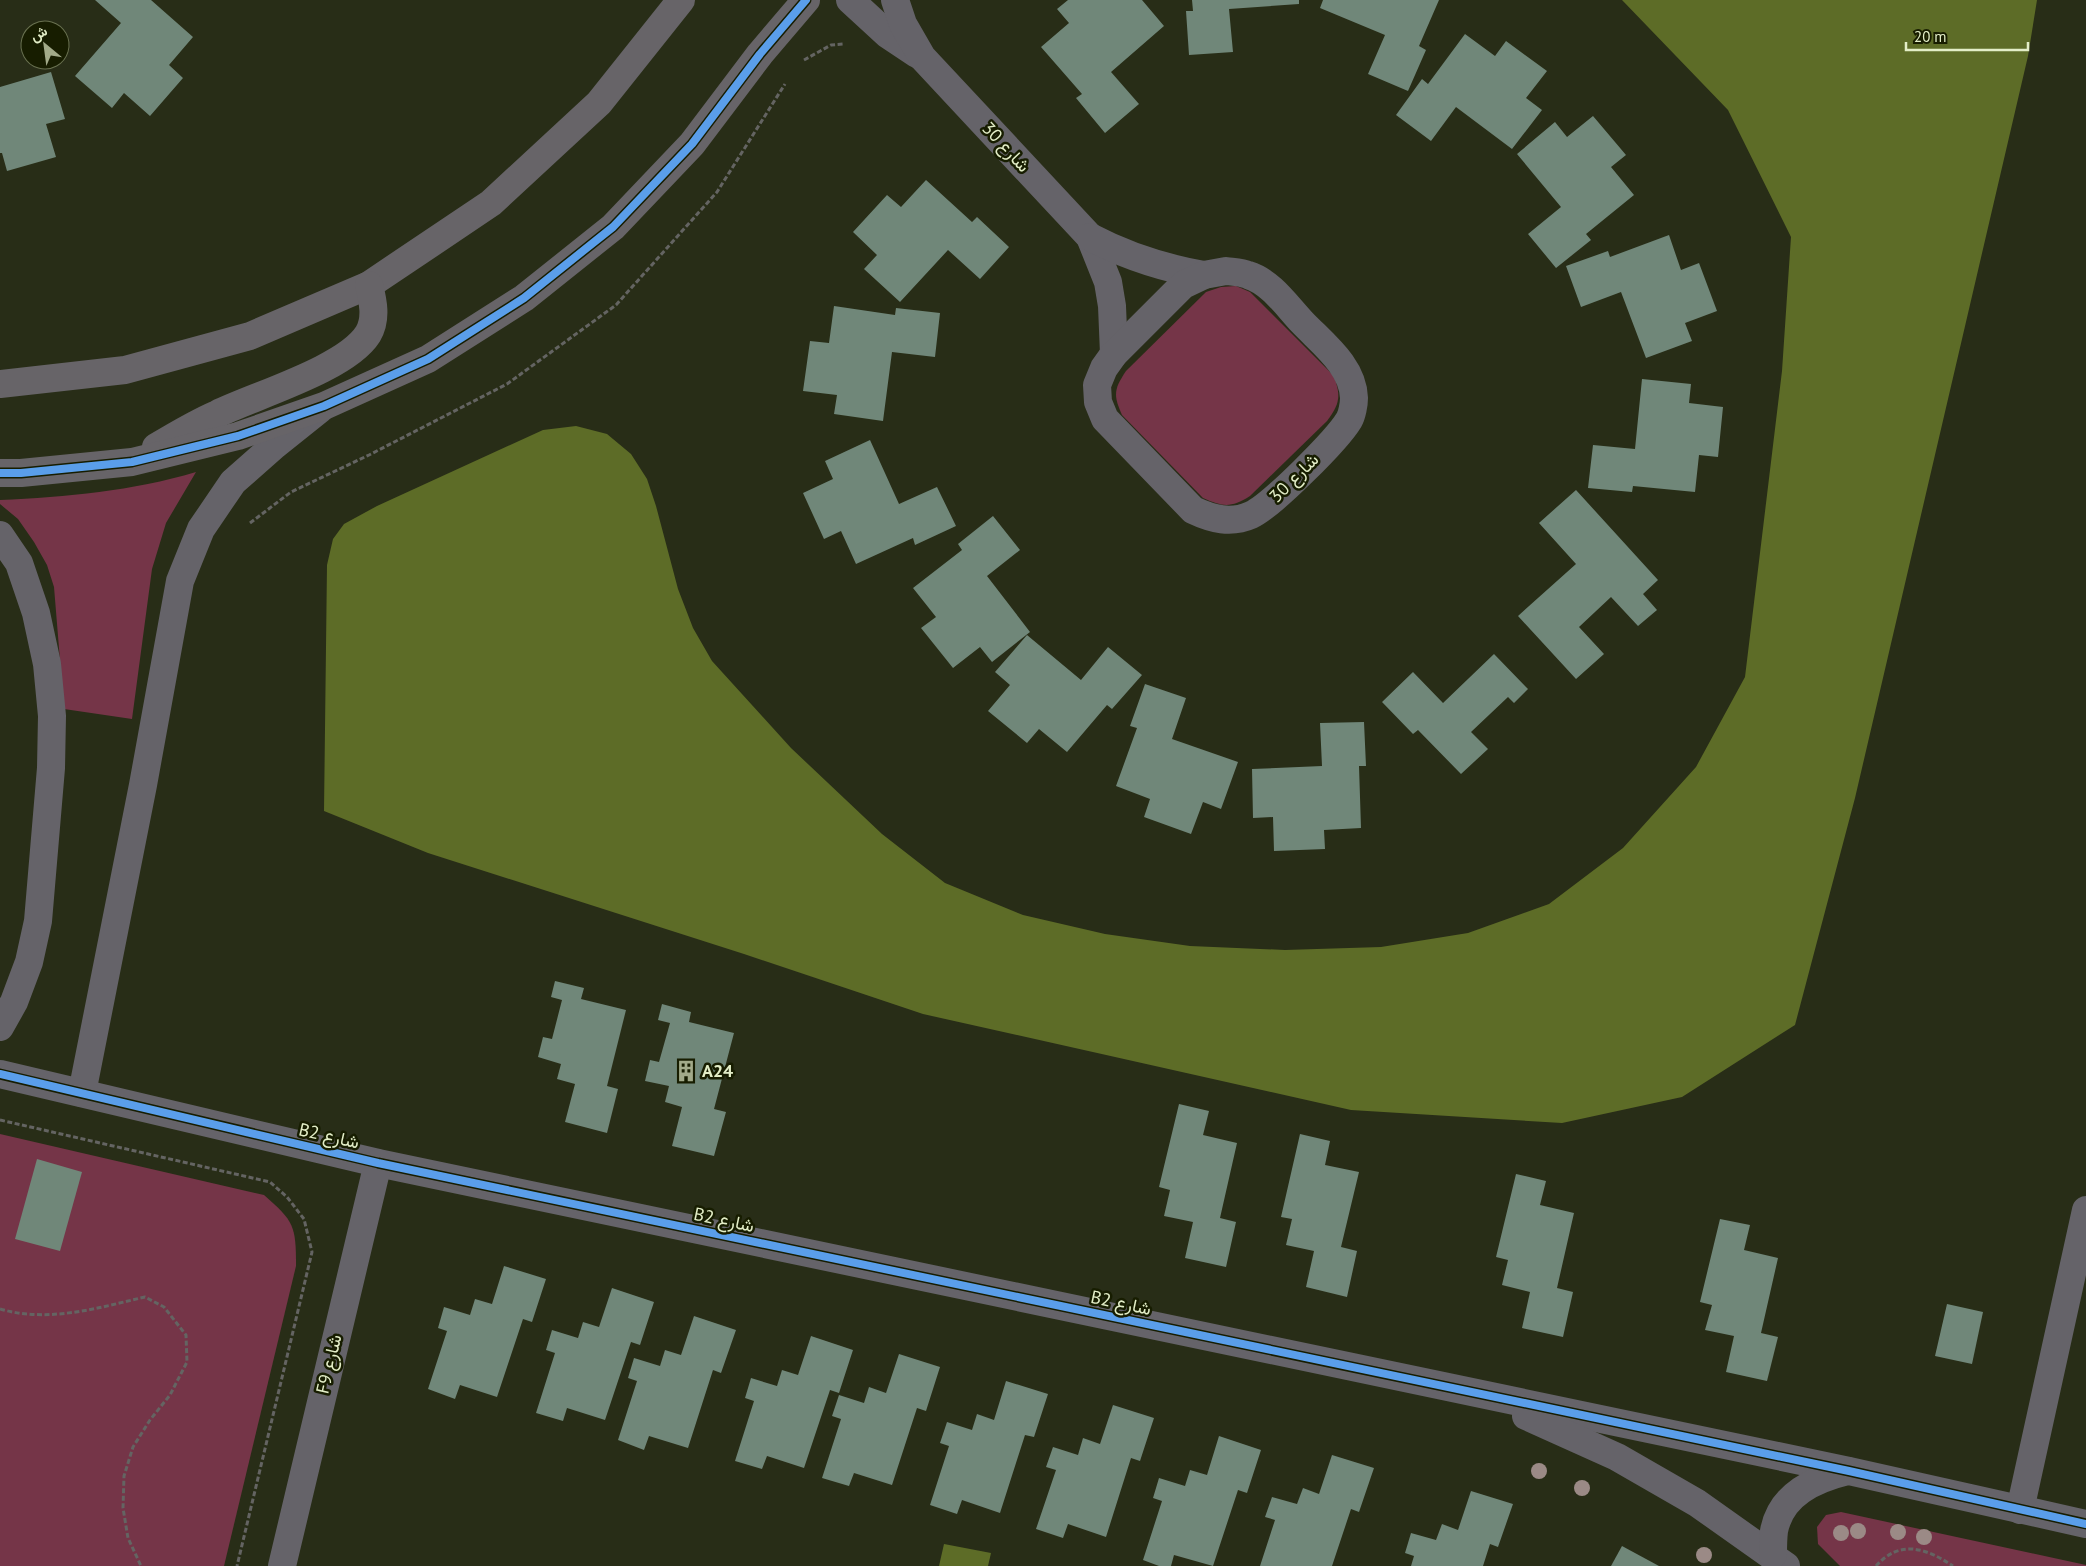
<svg xmlns="http://www.w3.org/2000/svg" width="2086" height="1566" font-family="'PT Sans',Vazirmatn,sans-serif">
	<style>
		.green { fill: #753548 }
		.water { fill: #5d6c27 }
		.building { fill: #708779 }
		.lines { fill: none; stroke-linecap: round; stroke-linejoin: round }
		.path { stroke: #646462; stroke-width: 3; stroke-dasharray: 5 2.5; stroke-linecap: butt }
		.street { stroke: #656369; stroke-width: 28 }
		.secondary { stroke: #676468; stroke-width: 28 }
		.cycleway-casing { stroke: #171d00; stroke-width: 11 }
		.cycleway { stroke: #5a9eea; stroke-width: 8 }
		.tree { fill: #9b8a86 }
		.labels { text-anchor: middle; stroke-width: 5; stroke-linejoin: round; paint-order: stroke }
		.street-label { font-size: 18px; fill: #e3eec7; stroke: #171d00 }
		.poi-label { font-size: 18px; font-weight: bold; fill: #e3eec7; stroke: #171d00; text-anchor: start }
	</style>
	<rect width="100%" height="100%" fill="#282d17"/>
	<!-- green -->
	<g class="green">
		<path d="M1236 286 1250 292 1334 376C1341 397 1340 403 1327 421L1250 496C1231 508 1223 507 1203 498L1122 415C1113 395 1114 389 1126 371L1206 292 1221 287Z"/>
		<path d="M196 472 166 523 152 569 132 719 64 709 54 587 47 565 34 542 18 519 0 504V500C67 497 132 491 196 472Z"/>
		<path d="M0 1134 264 1195C294 1221 296 1226 296 1266L224 1566H0Z"/>
		<polygon points="1841,1512 2086,1565 2086,1566 1840,1566 1818,1544 1817,1527 1826,1515"/>
	</g>
	<!-- water -->
	<g class="water">
		<polygon points="1622,0 2037,0 2028,56 1855,798 1795,1025 1682,1097 1562,1123 1351,1110 923,1014 744,954 428,853 324,811 327,565 333,539 344,524 377,506 543,430 576,426 607,434 631,454 647,479 656,506 678,589 693,628 712,661 791,748 882,834 945,883 1023,915 1105,934 1190,946 1285,950 1381,947 1468,933 1549,904 1623,848 1696,767 1745,677 1782,371 1791,237 1728,110"/>
		<polygon points="944,1544 991,1553 988,1566 939,1566"/>
	</g>
	<!-- building -->
	<g class="building">
		<polygon points="95,0 151,0 193,37 169,65 183,78 150,116 124,93 112,108 75,76 121,23"/>
		<polygon points="1068,0 1142,0 1164,26 1111,72 1139,104 1105,133 1076,98 1082,94 1041,47 1069,23 1057,9"/>
		<polygon points="1192,0 1299,0 1299,4 1229,9 1233,52 1189,55 1186,11 1193,11"/>
		<polygon points="1323,0 1439,0 1419,46 1426,50 1408,91 1368,74 1385,35 1320,8"/>
		<polygon points="1465,34 1495,56 1506,41 1547,71 1526,98 1542,110 1512,149 1456,107 1431,141 1396,115 1422,79 1428,84"/>
		<polygon points="51,72 65,119 46,124 56,157 7,171 2,153 0,153 0,87"/>
		<polygon points="1593,116 1626,155 1611,167 1634,195 1586,234 1591,240 1556,268 1528,234 1561,207 1517,154 1555,122 1567,137"/>
		<polygon points="926,180 972,222 977,217 1009,247 980,279 948,250 900,302 864,269 877,255 853,232 887,195 901,207"/>
		<polygon points="1669,235 1681,270 1699,263 1717,311 1685,323 1692,341 1646,358 1621,292 1581,307 1566,266 1608,251 1610,257"/>
		<polygon points="834,306 895,315 896,308 940,313 935,357 892,352 883,421 834,414 837,395 803,391 810,341 829,343"/>
		<polygon points="1642,379 1691,384 1689,403 1723,407 1718,457 1699,455 1695,492 1633,486 1632,492 1588,488 1593,445 1635,449"/>
		<polygon points="870,440 899,504 937,487 956,526 915,545 913,538 856,564 841,531 824,539 803,493 833,479 825,461"/>
		<polygon points="1576,490 1658,580 1643,594 1657,610 1638,626 1611,597 1579,627 1604,654 1576,679 1518,616 1576,564 1539,523"/>
		<polygon points="993,516 1020,550 987,576 1030,632 992,662 980,647 953,668 921,628 936,617 913,588 962,550 958,544"/>
		<polygon points="1027,635 1081,680 1108,647 1142,675 1112,709 1107,705 1067,752 1039,729 1027,743 988,711 1010,685 995,672"/>
		<polygon points="1494,654 1528,689 1514,703 1508,697 1471,732 1488,749 1461,774 1418,730 1413,734 1382,702 1413,672 1443,703"/>
		<polygon points="1145,684 1186,698 1172,739 1238,762 1221,809 1203,802 1191,834 1144,817 1150,799 1116,786 1137,728 1130,726"/>
		<polygon points="1364,722 1366,766 1359,766 1361,828 1324,830 1325,849 1274,851 1273,817 1253,818 1252,769 1322,766 1320,723"/>
		<polygon points="555,981 584,988 581,999 626,1010 607,1086 618,1089 607,1133 565,1122 575,1084 557,1079 561,1064 538,1057 543,1037 552,1039 562,1000 551,997"/>
		<polygon points="662,1004 691,1012 689,1022 734,1033 714,1109 726,1112 714,1156 672,1146 682,1107 665,1102 669,1086 645,1081 650,1060 659,1062 670,1023 658,1020"/>
		<polygon points="1179,1104 1209,1111 1203,1135 1237,1143 1220,1218 1236,1222 1226,1267 1185,1258 1193,1222 1164,1216 1170,1190 1159,1187"/>
		<polygon points="1300,1134 1330,1141 1325,1165 1359,1172 1341,1247 1357,1251 1347,1297 1306,1287 1314,1251 1286,1245 1292,1219 1281,1217"/>
		<polygon points="37,1159 82,1172 60,1251 15,1239"/>
		<polygon points="1516,1174 1546,1181 1540,1205 1574,1213 1557,1288 1573,1292 1563,1337 1522,1328 1530,1292 1502,1285 1508,1260 1496,1257"/>
		<polygon points="1720,1219 1750,1225 1744,1250 1778,1258 1761,1333 1778,1337 1767,1381 1726,1372 1734,1336 1705,1330 1712,1305 1700,1302"/>
		<polygon points="504,1266 546,1279 532,1322 523,1319 497,1397 460,1385 455,1399 428,1389 447,1331 438,1328 444,1307 470,1315 475,1299 492,1304"/>
		<polygon points="612,1288 654,1302 640,1345 631,1342 605,1420 567,1408 563,1421 536,1413 555,1353 546,1350 552,1330 578,1338 583,1322 599,1327"/>
		<polygon points="1947,1304 1983,1312 1972,1364 1935,1356"/>
		<polygon points="694,1316 736,1330 721,1373 713,1370 688,1448 649,1436 644,1450 618,1440 637,1381 628,1378 634,1358 660,1366 665,1350 681,1355"/>
		<polygon points="811,1336 853,1350 839,1393 830,1390 804,1468 767,1456 762,1469 735,1461 754,1401 745,1398 751,1378 777,1386 782,1370 798,1375"/>
		<polygon points="899,1354 940,1367 926,1411 917,1408 892,1485 854,1473 849,1486 822,1478 841,1419 832,1416 839,1395 864,1403 869,1387 886,1393"/>
		<polygon points="1006,1381 1048,1394 1034,1437 1025,1435 1000,1513 962,1500 957,1514 930,1505 949,1446 940,1443 947,1422 972,1430 977,1414 994,1420"/>
		<polygon points="1113,1405 1154,1418 1140,1461 1131,1458 1106,1537 1068,1524 1063,1538 1036,1529 1056,1470 1046,1467 1053,1447 1078,1455 1083,1438 1100,1444"/>
		<polygon points="1219,1436 1261,1450 1247,1493 1238,1490 1213,1566 1174,1555 1171,1566 1159,1566 1143,1560 1162,1501 1153,1498 1159,1478 1185,1486 1190,1470 1207,1475"/>
		<polygon points="1332,1455 1374,1468 1359,1512 1351,1509 1332,1566 1260,1566 1275,1520 1265,1517 1272,1497 1297,1504 1303,1488 1319,1494"/>
		<polygon points="1471,1491 1513,1504 1498,1547 1490,1544 1483,1566 1411,1566 1414,1556 1405,1553 1411,1533 1436,1540 1442,1524 1458,1530"/>
		<polygon points="1622,1546 1659,1566 1611,1566"/>
	</g>
	<g class="lines">
		<!-- path -->
		<g class="path">
			<polyline points="804,60 831,45 844,44"/>
			<polyline points="250,523 291,492 369,455 507,384 616,305 717,192 785,84"/>
			<polyline points="0,1120 270,1182 287,1197 304,1219 312,1252 237,1566"/>
			<path d="M0 1309C48 1323 98 1308 145 1297L164 1307 186 1335 187 1362 170 1395 150 1420 133 1447 124 1476 123 1508 128 1538 141 1566"/>
			<path d="M1876 1566C1900 1539 1926 1548 1953 1566"/>
		</g>
		<!-- street -->
		<g class="street">
			<polyline points="850,0 887,34 917,54"/>
			<polyline points="895,0 903,24 922,57 1090,237 1108,282 1112,306 1114,354"/>
			<path d="M1090 237C1126 256 1163 268 1204 275"/>
			<path d="M1226 271C1233 272 1241 272 1248 275 1271 282 1286 305 1302 322 1323 344 1353 366 1354 398 1354 404 1352 415 1349 420 1337 440 1271 506 1251 515 1231 524 1212 519 1193 510L1105 419 1098 402 1097 385 1104 368 1114 354 1183 285 1204 275Z"/>
			<polyline points="0,535 19,563 36,613 47,664 52,716 51,768 38,921 29,962 14,1002 0,1027"/>
			<polyline points="0,1074 378,1163 1849,1471 2086,1524"/>
			<polyline points="82,1093 143,785 180,581 201,529 233,482 275,445 320,409"/>
			<polyline points="1526,1416 1617,1457 1697,1503 1786,1566"/>
			<polyline points="2020,1510 2086,1210"/>
			<path d="M1773 1555C1773 1547 1773 1539 1774 1531 1781 1494 1815 1479 1848 1471"/>
			<polyline points="282,1566 378,1163"/>
		</g>
		<!-- secondary -->
		<g class="secondary">
			<polyline points="0,384 125,370 250,336 369,285 491,203 599,103 681,0"/>
			<path d="M156 447C176 435 196 423 217 414 256 395 346 369 368 334 377 319 373 301 369 285"/>
			<polyline points="0,473 21,473 132,462 238,436 324,406 428,359 524,298 613,227 692,144 760,54 806,0"/>
		</g>
		<!-- cycleway casing -->
		<g class="cycleway-casing">
			<g id="cycleway">
				<polyline points="0,473 21,473 132,462 238,436 324,406 428,359 524,298 613,227 692,144 760,54 806,0"/>
				<polyline points="0,1074 378,1163 1849,1471 2086,1524"/>
			</g>
		</g>
		<!-- cycleway -->
		<use href="#cycleway" class="cycleway"/>
	</g>
	<!-- trees -->
	<g class="tree">
		<circle cx="1539" cy="1471" r="8"/>
		<circle cx="1582" cy="1488" r="8"/>
		<circle cx="1858" cy="1531" r="8"/>
		<circle cx="1898" cy="1532" r="8"/>
		<circle cx="1841" cy="1533" r="8"/>
		<circle cx="1924" cy="1537" r="8"/>
		<circle cx="1704" cy="1555" r="8"/>
	</g>
	<!-- icons -->
	<defs>
		<g id="building-bare" transform="scale(1.725)"><path d="M-4-6H4V6H1V3H-1V6H-4ZM-2.5-4.3h1.7v1.8h-1.7ZM.8-4.3h1.7v1.8H.8ZM-2.5-1h1.7V.8h-1.7ZM.8-1h1.7V.8H.8Z" fill="#a2aa89" stroke="#171d00" stroke-width="2.5" paint-order="stroke"/></g>
	</defs>
	<g fill-rule="evenodd">
		<use href="#building-bare" x="686" y="1071"/>
	</g>
	<g class="labels">
		<!-- street labels -->
		<g class="street-label">
			<text transform="translate(1006 147) rotate(47)" y="6">شارع 30</text>
			<text transform="translate(1294 478) rotate(-45)" y="6">شارع 30</text>
			<text transform="translate(329 1136) rotate(13)" y="6">B2 شارع</text>
			<text transform="translate(724 1220) rotate(12)" y="6">B2 شارع</text>
			<text transform="translate(1121 1303) rotate(12)" y="6">B2 شارع</text>
			<text transform="translate(329 1364) rotate(-77)" y="6">F9 شارع</text>
		</g>
		<!-- poi labels -->
		<g class="poi-label">
			<text x="702" y="1077">A24</text>
		</g>
	</g>
	<!-- north arrow -->
	<g transform="translate(45 45) rotate(331)"><circle r="24" fill="#171d00" stroke="#697150"/>
	<path d="M0-4L9 19L0 12L-9 19Z" fill="#a2aa89"/>
	<text y="-8" font-size="14" font-weight="bold" text-anchor="middle" fill="#e3eec7">ش</text>
	</g>
	<!-- scale -->
	<path d="M1906 42v8h122v-8" fill="none" stroke="#e3eec7" stroke-width="2.5"/>
	<text x="1914" y="42" font-size="15" fill="#e3eec7" stroke="#171d00" stroke-width="4" paint-order="stroke">20 m</text>
</svg>
